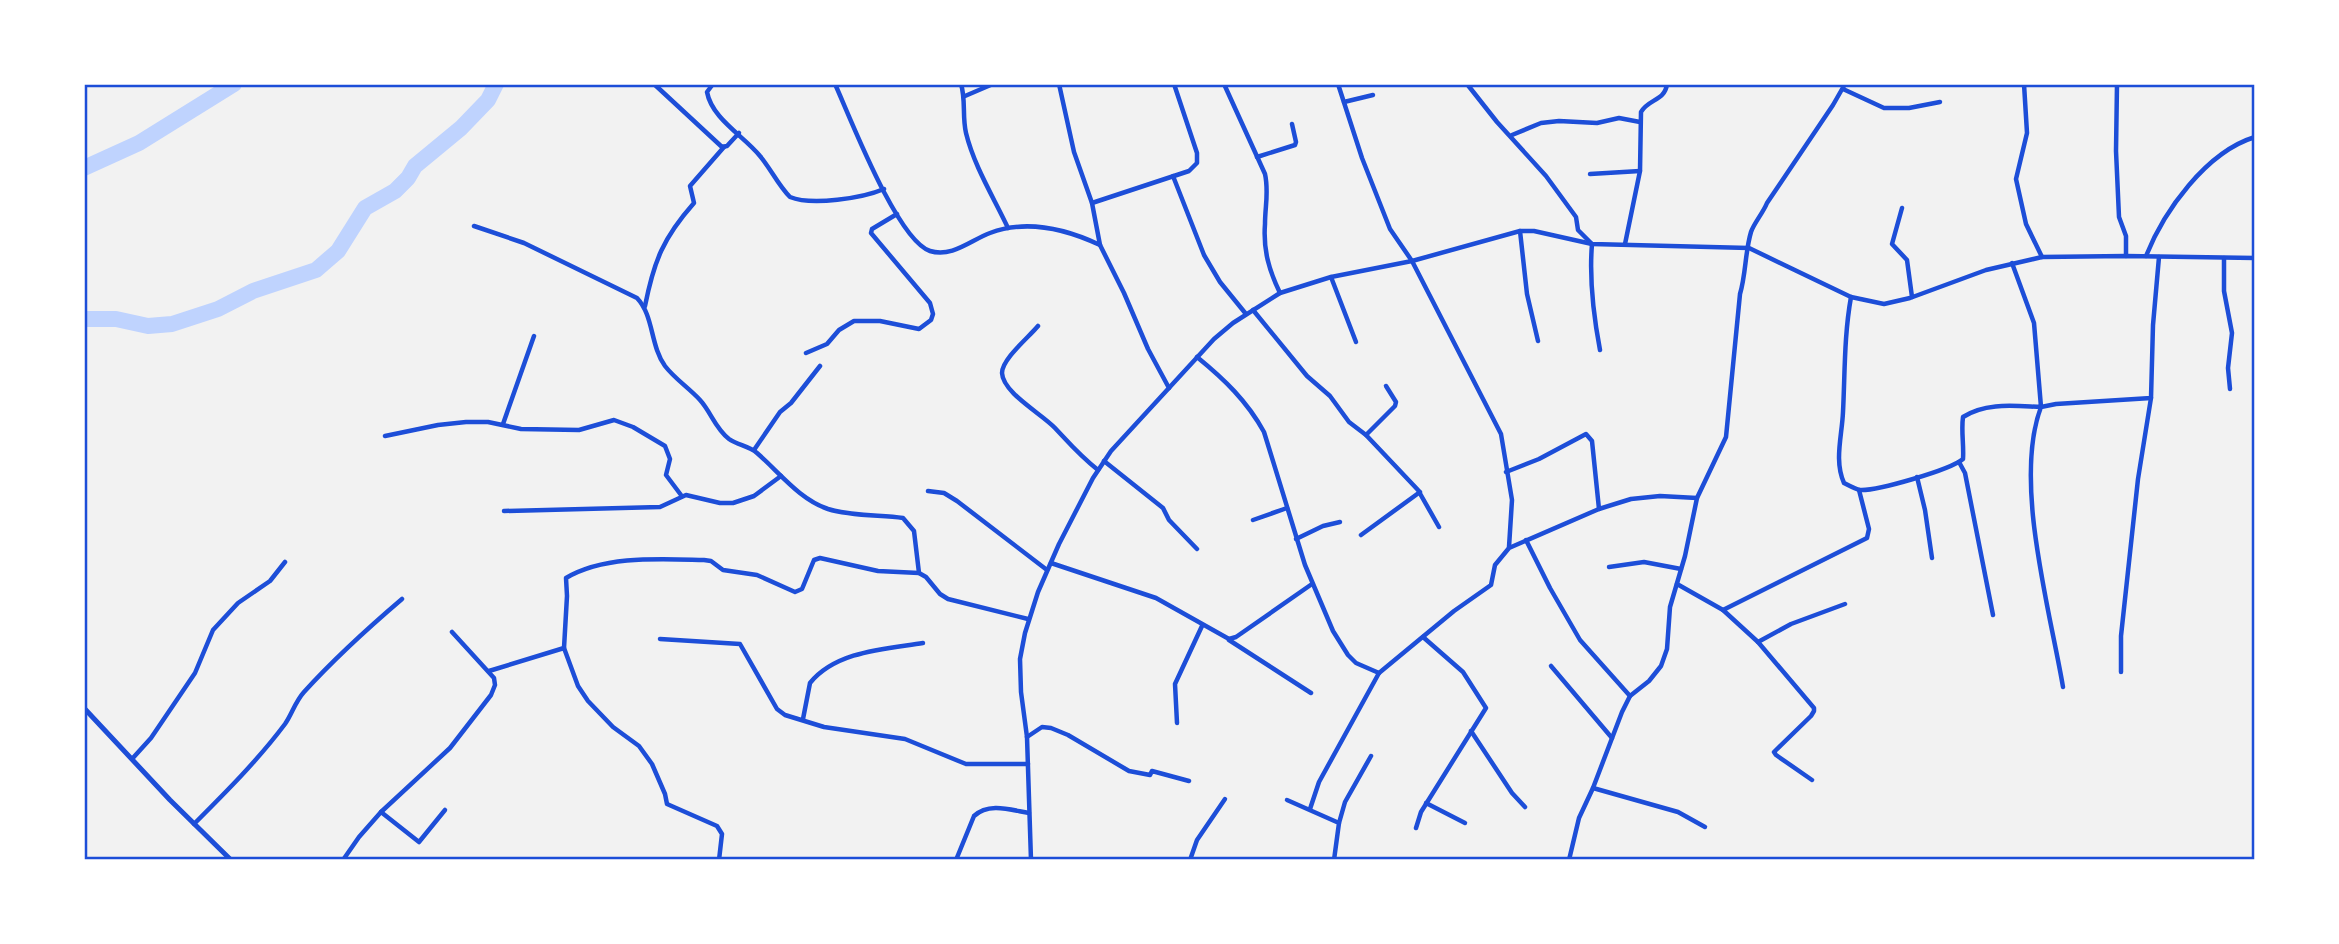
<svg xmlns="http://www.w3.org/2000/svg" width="2339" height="944" font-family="Ubuntu,sans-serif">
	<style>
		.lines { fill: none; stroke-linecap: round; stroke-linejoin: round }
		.river { stroke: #bfd3fe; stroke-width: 16 }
		.minor { stroke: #1d4ed8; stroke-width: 4.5 }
		.tertiary { stroke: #1d4ed8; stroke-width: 5 }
		.neatline { fill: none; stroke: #1d4ed8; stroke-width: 2.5 }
	</style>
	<rect width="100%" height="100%" fill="#f2f2f2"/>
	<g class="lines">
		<!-- river -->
		<g class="river">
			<polyline points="84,168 139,143 234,84"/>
			<polyline points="84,319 116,319 148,326 172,324 218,309 253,291 316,270 338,251 365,208 395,191 408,178 415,166 461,128 488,100 496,84"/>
		</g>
		<!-- minor -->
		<g class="minor">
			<polyline points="654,84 722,147 727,146 739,133"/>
			<path d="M713 84 707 92C712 119 744 136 760 156 771 169 778 185 790 197 812 206 863 198 884 189"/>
			<path d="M835 84C850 117 897 240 930 251 952 258 971 240 990 233 1027 219 1066 229 1100 245"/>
			<path d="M961 84C966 100 962 116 966 133 974 166 994 198 1008 228"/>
			<polyline points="1059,84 1074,152 1092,203 1100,245 1124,293 1148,349 1169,388"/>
			<path d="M1224 84 1265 174C1269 192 1265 206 1265 224 1263 250 1269 270 1280 293"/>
			<polyline points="1338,84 1362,158 1390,229 1412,261 1501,434 1512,500 1509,547"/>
			<path d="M1467 84 1497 122 1546 176 1576 217 1578 230 1592 244C1589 280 1593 313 1600 350"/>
			<polyline points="2024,84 2027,133 2016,179 2026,224 2042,257"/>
			<polyline points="2117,84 2116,151 2119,217 2126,236 2126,256"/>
			<polyline points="1843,89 1884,108 1909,108 1940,102"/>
			<polyline points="965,96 993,84"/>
			<polyline points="1344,102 1373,95"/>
			<polyline points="1512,135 1541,123 1559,121 1597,123 1619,118 1640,122"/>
			<polyline points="1257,157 1295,145 1296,142 1292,124"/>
			<polyline points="1590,174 1640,171"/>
			<polyline points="1173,176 1204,255 1220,282 1246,314"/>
			<polyline points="1092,203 1189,171 1197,163 1197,153 1174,84"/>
			<polyline points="1902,208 1892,244 1907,260 1912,297"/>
			<path d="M474 226 524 243 637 298C654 316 650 345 665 366 675 379 689 388 700 400 711 412 715 428 729 439 737 445 749 446 757 453 780 473 799 499 828 509 851 516 879 515 903 518L914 531 919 573"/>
			<polyline points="1520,231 1527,294 1538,341"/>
			<path d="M1625 244 1640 171 1641 112C1648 99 1665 101 1667 84"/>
			<path d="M2146 256C2164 211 2206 152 2255 137"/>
			<polyline points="2224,258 2224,291 2232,333 2228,368 2230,389"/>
			<polyline points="1331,277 1356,342"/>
			<path d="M1851 297C1844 336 1845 373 1843 412 1842 436 1834 461 1844 483 1848 485 1855 489 1860 490 1877 491 1950 470 1963 459 1964 444 1961 431 1963 417 1986 402 2015 406 2041 407L2034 323 2012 263"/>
			<path d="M645 306C654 261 663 238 694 203L690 186 724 147"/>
			<polyline points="1253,310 1307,376 1330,396 1349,422 1366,435 1418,490 1439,527"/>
			<path d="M1038 326C1029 337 1002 359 1002 373 1003 393 1042 414 1055 428 1070 444 1080 456 1098 470"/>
			<polyline points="806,353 827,344 839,330 854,321 880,321 919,329 931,320 933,314 930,303 871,233 872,229 897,214"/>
			<path d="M1197 357C1224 379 1247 401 1264 432L1305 565 1333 631 1348 655 1356 663 1379 673"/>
			<polyline points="503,424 534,336"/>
			<polyline points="1366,435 1395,406 1396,402 1386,386"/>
			<polyline points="385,436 438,425 466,422 488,422 521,429 579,430 614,420 633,427 665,446 670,459 666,475 681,495"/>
			<polyline points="754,450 780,412 791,403 820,366"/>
			<polyline points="1104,461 1163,508 1169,520 1197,549"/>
			<polyline points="1959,462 1965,473 1993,615"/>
			<polyline points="1506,472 1539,459 1586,434 1592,441 1599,509"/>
			<polyline points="1917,477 1925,510 1932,558"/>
			<polyline points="928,491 944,493 957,501 1047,570"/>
			<polyline points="504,511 660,507 686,495 720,503 733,503 754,496 781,476"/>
			<polyline points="1253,520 1287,508"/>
			<polyline points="1361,535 1420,492"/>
			<polyline points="1296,539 1323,526 1340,522"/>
			<polyline points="1526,540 1550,588 1580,640 1630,696"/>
			<polyline points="1051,563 1156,598 1229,639 1236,637 1312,584"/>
			<polyline points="1609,567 1644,562 1681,569"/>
			<polyline points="1677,584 1723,610 1867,538 1869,529 1859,490"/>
			<polyline points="1723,610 1758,642 1791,624 1845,604"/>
			<polyline points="660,639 740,644 777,709 785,715 824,727 905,739 966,764 1028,764"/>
			<polyline points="1229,640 1311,693"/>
			<polyline points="1758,642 1814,708 1814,711 1811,716 1774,752 1776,755 1812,780"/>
			<path d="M564 648 567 596 566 578C605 555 661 559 704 560L711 561 723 570 757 575 795 592 802 589 814 560 820 558 878 571 919 573 926 577 940 594 948 599 1028 619"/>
			<polyline points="1551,666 1612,738"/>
			<polyline points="489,671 564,648 578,686 588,701 613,727 639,746 652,764 665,794 667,804 717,826 722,834 719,860"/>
			<polyline points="2121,672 2121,636 2138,479 2151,398"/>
			<path d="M2063 687C2050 610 2013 481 2041 407L2056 404 2151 398 2153 325 2159 257"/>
			<path d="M803 719 810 683C836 651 885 649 923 643"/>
			<polyline points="1177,723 1175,684 1202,626"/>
			<polyline points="1471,731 1512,793 1525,807"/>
			<polyline points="1027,737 1042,727 1051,728 1068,735 1129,771 1150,775 1152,771 1189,781"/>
			<polyline points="132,759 151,738 195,673 213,630 238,603 270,581 285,562"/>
			<polyline points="1593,788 1678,812 1705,827"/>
			<polyline points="1287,800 1339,823 1334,860"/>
			<polyline points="1426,803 1465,823"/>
			<polyline points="1310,809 1319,782 1379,673 1454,611 1491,585 1495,565 1509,548 1599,509 1631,499 1660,496 1697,498"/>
			<polyline points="381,812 419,842 445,810"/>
			<polyline points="1339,823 1345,802 1371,756"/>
			<path d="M194 824C226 792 258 760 285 724 292 714 295 702 304 692 334 659 368 628 402 599"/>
			<polyline points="1416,828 1421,812 1486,708 1463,672 1423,637"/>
			<polyline points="343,860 359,837 381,812 450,748 491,695 495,685 494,678 452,632"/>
			<path d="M956 860 974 816C989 802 1011 810 1029 813"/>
			<polyline points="1031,860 1027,737 1021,692 1020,659 1025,633 1038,592 1059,544 1093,478 1111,451 1214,339 1233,323 1280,293 1331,277 1412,261 1520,231 1534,231 1592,244 1749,248 1851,297 1884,304 1910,298 1986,270 2042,257 2126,256 2255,258"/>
			<polyline points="1190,860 1197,840 1225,799"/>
			<path d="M1569 860 1579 818 1593 788 1622 712 1630 696 1649 681 1661 666 1667 649 1670 607 1685 556 1697 498 1726 437 1740 294C1746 274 1745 252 1751 232 1754 223 1763 213 1767 203L1833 105 1845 84"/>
		</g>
		<!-- tertiary -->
		<polyline class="tertiary" points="84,708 170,800 231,860"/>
	</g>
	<!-- border -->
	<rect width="2339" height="944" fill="none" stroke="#ffffff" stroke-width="172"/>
	<rect x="86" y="86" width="2167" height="772" class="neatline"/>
</svg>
